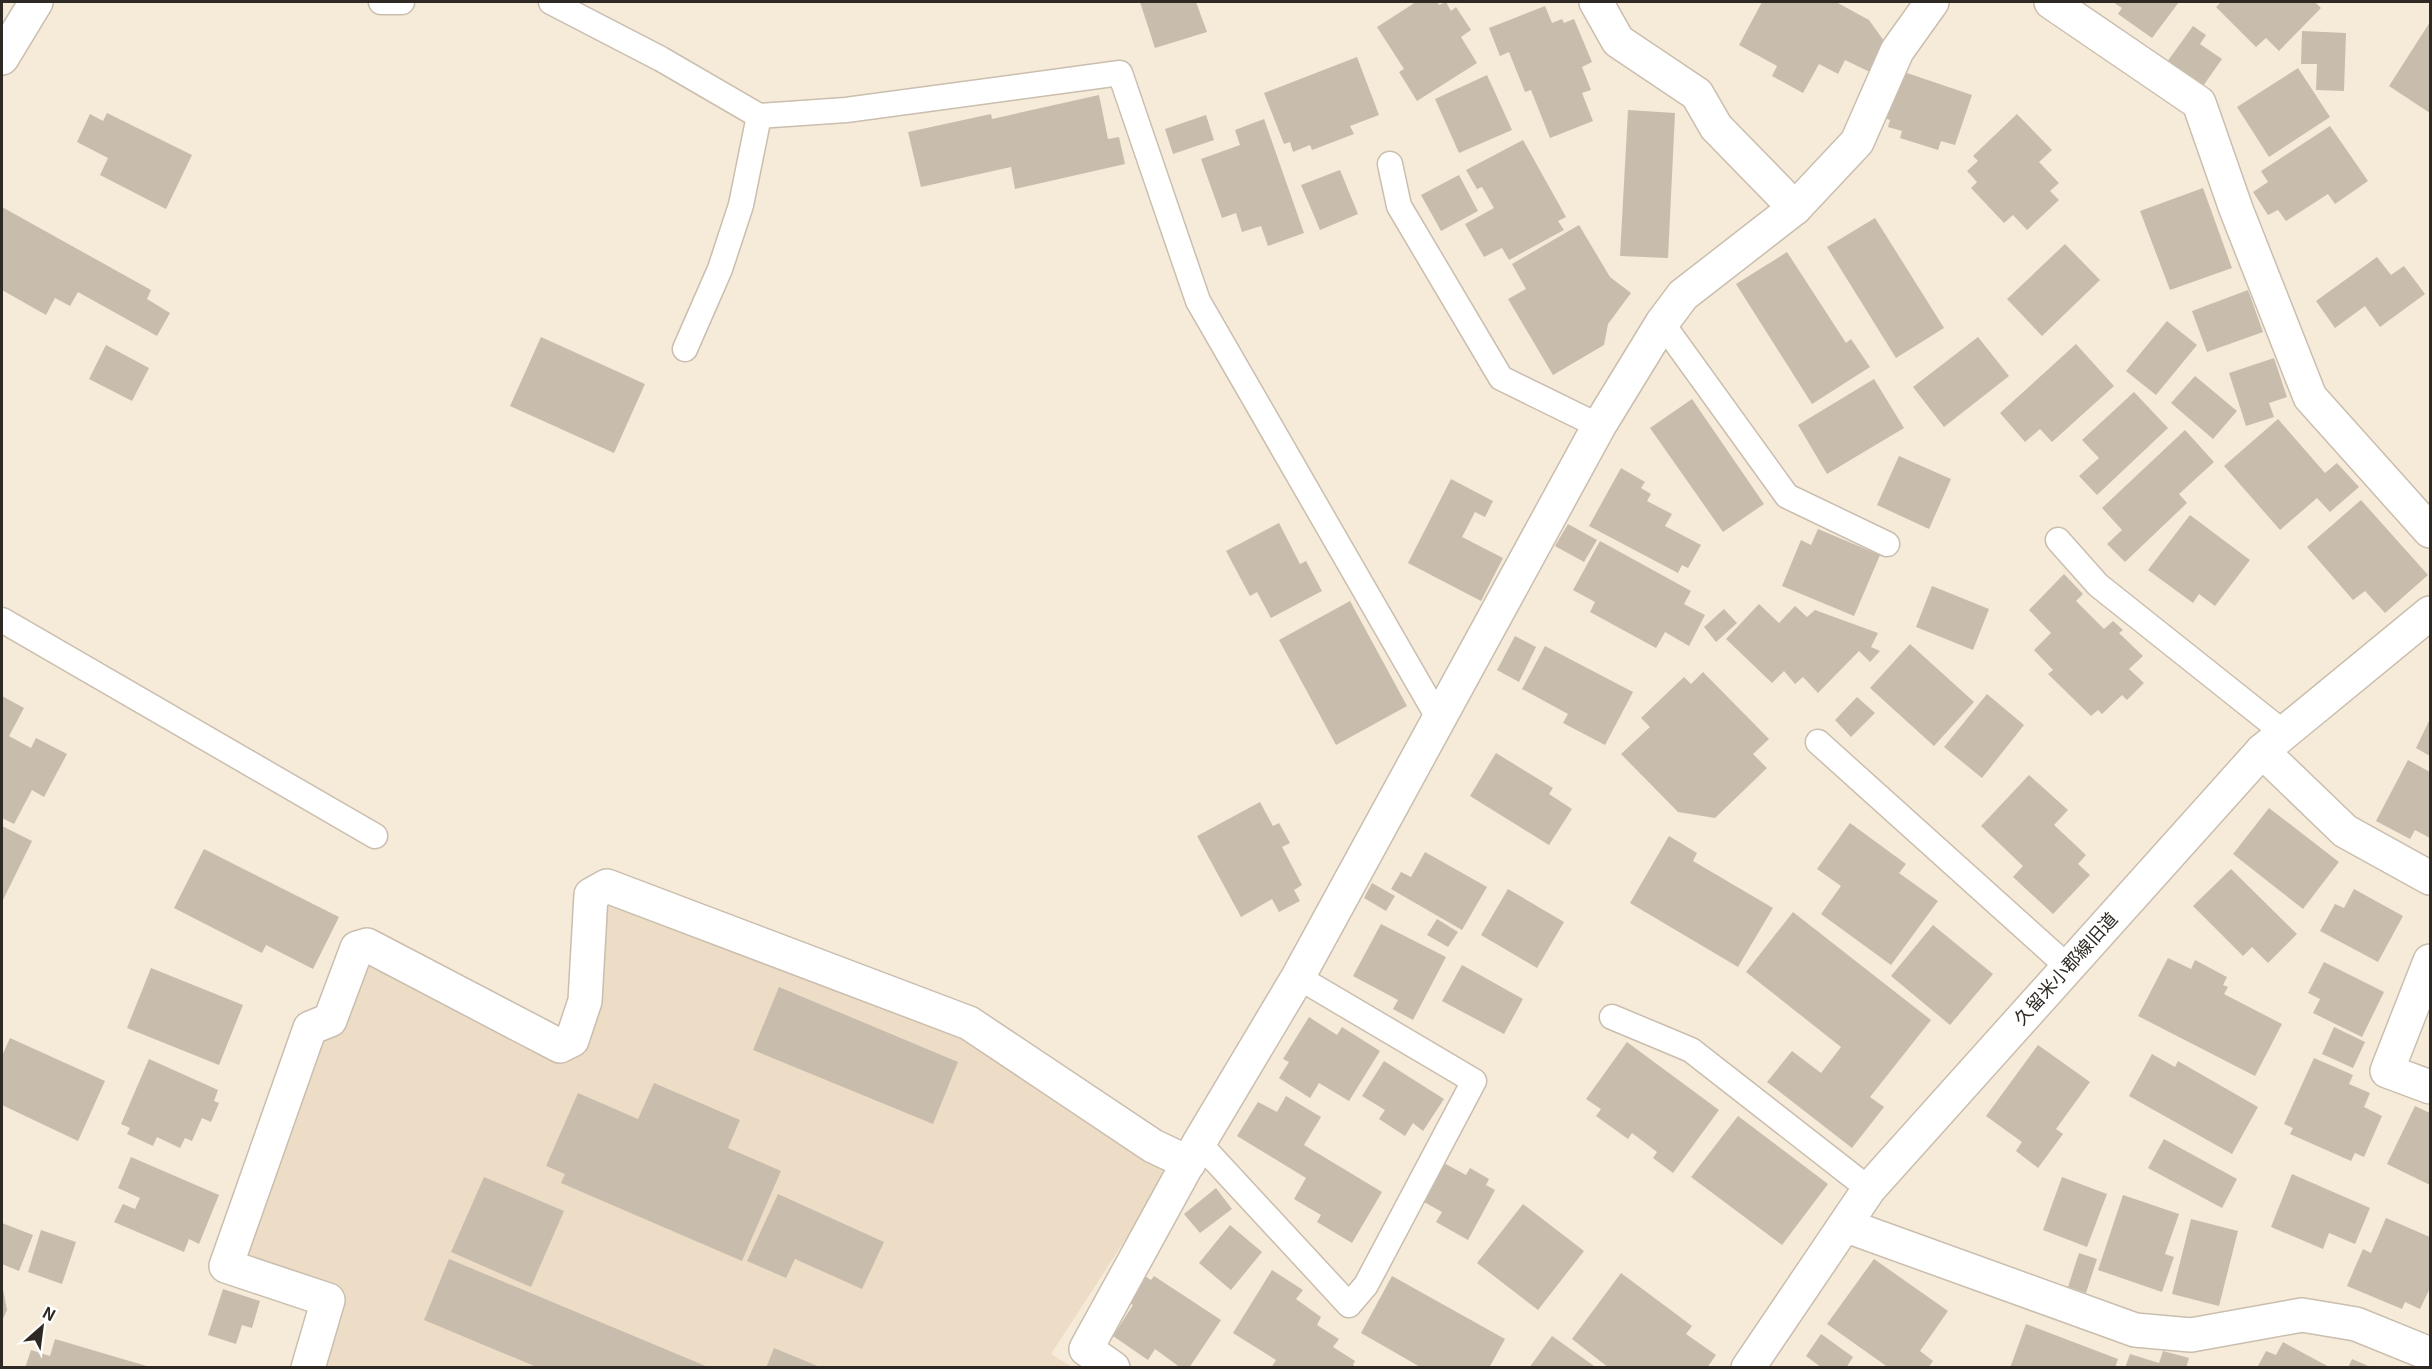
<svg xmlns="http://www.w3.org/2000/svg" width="2432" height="1369" font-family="Georgia,'Noto Sans JP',serif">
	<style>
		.built { fill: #eddcc6 }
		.building { fill: #c8bdac }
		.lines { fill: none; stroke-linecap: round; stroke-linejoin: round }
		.service-casing { stroke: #cabeae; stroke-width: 27 }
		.minor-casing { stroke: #cabeae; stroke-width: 36 }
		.tertiary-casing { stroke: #cabeae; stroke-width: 36 }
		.secondary-casing { stroke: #cabeae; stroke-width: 36 }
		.service { stroke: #fff; stroke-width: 24 }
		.minor { stroke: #fff; stroke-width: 33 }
		.tertiary { stroke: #fff; stroke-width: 33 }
		.secondary { stroke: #fff; stroke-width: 33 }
		.labels { text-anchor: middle; stroke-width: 6; stroke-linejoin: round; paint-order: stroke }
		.street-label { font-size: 18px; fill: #2e2a23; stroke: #fff }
	</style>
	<rect width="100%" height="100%" fill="#f6ead9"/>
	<!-- built -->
	<polygon class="built" points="607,898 962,1036 1163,1167 1162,1183 1051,1354 1072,1367 321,1367 345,1292 248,1259 244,1249 318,1036 370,960 563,1060 586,1053"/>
	<!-- building -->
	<g class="building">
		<polygon points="1140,2 1196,2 1207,32 1155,48"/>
		<polygon points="1416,2 1437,2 1439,5 1446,2 1451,11 1456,7 1471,30 1461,37 1477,63 1417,101 1399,72 1404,69 1377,27"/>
		<polygon points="1762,2 1836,2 1869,20 1887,45 1872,73 1845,60 1838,74 1819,64 1803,93 1772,76 1777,66 1739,45"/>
		<polygon points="2113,2 2179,2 2152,38 2118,14 2122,8"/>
		<polygon points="2221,2 2315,2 2321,8 2279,51 2266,38 2256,47 2216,7"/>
		<polygon points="1545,6 1552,23 1562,19 1564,23 1574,19 1592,62 1582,67 1591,90 1582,93 1593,121 1550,138 1531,90 1525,92 1509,52 1500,56 1489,28"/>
		<polygon points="2430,22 2430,113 2389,86"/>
		<polygon points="2193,26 2206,35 2200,44 2222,59 2203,86 2167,62"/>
		<polygon points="2302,31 2346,33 2344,91 2316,90 2317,64 2301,64"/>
		<polygon points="1357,57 1379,115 1350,126 1354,134 1312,150 1310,145 1293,152 1290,142 1284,144 1264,93"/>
		<polygon points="2298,68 2330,117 2269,157 2237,107"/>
		<polygon points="1904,72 1972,95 1955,145 1941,141 1938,150 1900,138 1902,131 1888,127 1890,120 1880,116 1890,84 1899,87"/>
		<polygon points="1487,75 1512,130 1459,153 1435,99"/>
		<polygon points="1099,95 1108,139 1119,137 1125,164 1015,189 1011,167 921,187 908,132 991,114 992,119"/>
		<polygon points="1628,110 1675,113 1668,258 1620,256"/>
		<polygon points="107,113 192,155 166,209 100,175 108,158 77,142 90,114 103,121"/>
		<polygon points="2017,114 2052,150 2039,162 2059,183 2050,191 2059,200 2027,230 2013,215 2004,223 1971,188 1977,182 1967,171 1978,161 1973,156"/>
		<polygon points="1206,115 1214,140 1173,154 1165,129"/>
		<polygon points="1264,119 1304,233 1268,246 1261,226 1242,232 1236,213 1222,218 1201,159 1240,145 1235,130"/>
		<polygon points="2330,126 2368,181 2335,204 2328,194 2286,221 2278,210 2268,215 2253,192 2268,182 2261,171"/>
		<polygon points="1523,140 1566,217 1558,221 1564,230 1509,260 1502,248 1484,257 1465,224 1494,208 1482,187 1477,189 1466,170"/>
		<polygon points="1340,170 1358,214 1320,230 1301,185"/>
		<polygon points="1459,175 1478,211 1441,231 1421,195"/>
		<polygon points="2203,188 2232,268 2170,290 2140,211"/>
		<polygon points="2,207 151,290 147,299 170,313 157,336 78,292 70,306 55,298 46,315 2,290"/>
		<polygon points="1875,218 1944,328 1896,358 1827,247"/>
		<polygon points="1579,225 1610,277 1631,293 1608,324 1604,345 1553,375 1508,299 1526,289 1512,264"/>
		<polygon points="2065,244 2100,280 2042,336 2007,299"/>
		<polygon points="1787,252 1846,343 1851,339 1870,367 1812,404 1736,284"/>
		<polygon points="2377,257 2391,275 2404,266 2425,294 2380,327 2365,306 2335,328 2316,301"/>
		<polygon points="2248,290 2263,332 2207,352 2192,311"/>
		<polygon points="2167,321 2197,345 2156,395 2126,371"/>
		<polygon points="541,337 645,384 614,453 510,406"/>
		<polygon points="1978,337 2009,376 1944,427 1913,387"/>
		<polygon points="2076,344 2114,386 2052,442 2040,429 2025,442 2000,413"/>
		<polygon points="106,345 149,368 132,401 89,379"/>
		<polygon points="2274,358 2287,397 2269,403 2274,417 2246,426 2229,373"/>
		<polygon points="2195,376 2237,411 2213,439 2171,403"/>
		<polygon points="1874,379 1904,428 1827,474 1798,425"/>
		<polygon points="2134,392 2168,428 2097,495 2079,476 2099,458 2082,440"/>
		<polygon points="1692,399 1764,504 1723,532 1650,428"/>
		<polygon points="2278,419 2325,473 2337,463 2359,487 2330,512 2317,498 2280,530 2224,466"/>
		<polygon points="2185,430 2214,462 2179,494 2187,503 2125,562 2107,544 2122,530 2102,508"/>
		<polygon points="1899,456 1951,479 1929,529 1877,505"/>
		<polygon points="1621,468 1645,482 1641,488 1651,494 1647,501 1672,514 1665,526 1701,545 1688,568 1682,565 1678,573 1589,526"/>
		<polygon points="1451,479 1493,501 1485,517 1475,512 1462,537 1503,558 1481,601 1408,563"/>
		<polygon points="2361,500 2428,575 2385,613 2365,591 2353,600 2307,547"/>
		<polygon points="2190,515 2250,560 2215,606 2199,594 2193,603 2148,570"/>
		<polygon points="1279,523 1300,564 1306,561 1322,591 1271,618 1257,592 1250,596 1226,551"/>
		<polygon points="1568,524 1597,540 1584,562 1555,546"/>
		<polygon points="1818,529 1880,555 1854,616 1782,586 1801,540 1811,545"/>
		<polygon points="1600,541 1691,591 1684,604 1705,615 1689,646 1665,632 1656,648 1590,612 1595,602 1573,590"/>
		<polygon points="2064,574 2083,594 2076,601 2104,629 2113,621 2123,630 2119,633 2143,656 2129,669 2144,683 2127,700 2122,695 2102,714 2098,710 2091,716 2048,674 2053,670 2034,650 2051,633 2029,610"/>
		<polygon points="1932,586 1989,609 1973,650 1916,627"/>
		<polygon points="1350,601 1407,706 1336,745 1279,640"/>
		<polygon points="1759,604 1779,623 1795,606 1807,617 1815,610 1878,633 1871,647 1880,651 1870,662 1859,651 1818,693 1803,677 1795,684 1784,671 1772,683 1726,639"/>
		<polygon points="1724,609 1737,623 1716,642 1704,627"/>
		<polygon points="1515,636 1536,647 1519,682 1497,670"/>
		<polygon points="1910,644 1974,702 1934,746 1870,688"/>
		<polygon points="1545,646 1633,692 1605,745 1563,723 1568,714 1522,689"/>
		<polygon points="1703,672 1769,739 1753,754 1767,768 1715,818 1678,812 1621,754 1650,727 1641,718 1684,677 1691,684"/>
		<polygon points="1987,694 2024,725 1982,778 1944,747"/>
		<polygon points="2,696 24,708 9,736 31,748 36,738 67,754 44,797 32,790 14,824 2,818"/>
		<polygon points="1857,697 1875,713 1851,737 1835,720"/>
		<polygon points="2430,719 2430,756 2416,748"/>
		<polygon points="1496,753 1553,788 1549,794 1572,809 1549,845 1470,796"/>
		<polygon points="2408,760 2430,772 2430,838 2415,830 2410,839 2376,821"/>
		<polygon points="2029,775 2068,810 2054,825 2086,855 2078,864 2090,875 2053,914 2013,877 2023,866 1981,826"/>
		<polygon points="1260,802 1273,826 1279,823 1290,843 1282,847 1302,885 1294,890 1300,901 1279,912 1272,899 1241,917 1197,836"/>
		<polygon points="2269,808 2339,862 2303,909 2233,854"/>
		<polygon points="1850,823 1906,864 1899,873 1938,901 1891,965 1821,914 1841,886 1817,869"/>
		<polygon points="2,826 32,841 2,902"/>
		<polygon points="1669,836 1697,853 1693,861 1773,908 1738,967 1630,903"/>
		<polygon points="204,849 339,917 313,969 266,945 262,953 174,908"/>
		<polygon points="1425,852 1487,887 1462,930 1391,889 1401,872 1411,877"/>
		<polygon points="2231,869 2297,934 2268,963 2252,947 2243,956 2193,906"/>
		<polygon points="1372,883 1395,896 1386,911 1364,898"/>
		<polygon points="1508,889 1564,922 1537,968 1481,935"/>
		<polygon points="2354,889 2403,916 2378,962 2320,931 2335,904 2344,908"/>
		<polygon points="1793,912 1931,1020 1870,1097 1884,1107 1852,1148 1767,1082 1792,1051 1821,1073 1841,1047 1746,972"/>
		<polygon points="1437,919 1458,932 1448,947 1427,935"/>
		<polygon points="1381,924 1446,957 1413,1020 1393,1009 1398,1000 1353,976"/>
		<polygon points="1933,925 1993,974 1950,1025 1891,976"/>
		<polygon points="2168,958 2191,969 2195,960 2227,977 2223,985 2228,987 2224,994 2282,1024 2255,1076 2138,1016"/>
		<polygon points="2324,962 2384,992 2362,1037 2313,1013 2320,999 2308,993"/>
		<polygon points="1462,965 1523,999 1504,1034 1442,1001"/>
		<polygon points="151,968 243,1005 219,1065 127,1028"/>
		<polygon points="779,987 958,1062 933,1124 753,1050"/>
		<polygon points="1309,1017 1337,1035 1342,1027 1380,1051 1349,1101 1319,1083 1310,1098 1279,1078 1289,1062 1283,1059"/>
		<polygon points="2334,1027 2365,1042 2353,1068 2322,1054"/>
		<polygon points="10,1038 105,1081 78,1141 2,1105 2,1056"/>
		<polygon points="1627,1042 1719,1110 1673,1173 1653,1158 1657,1152 1632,1133 1628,1139 1596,1116 1601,1109 1586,1099"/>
		<polygon points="2038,1045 2090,1082 2056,1129 2063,1134 2038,1168 2016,1151 2022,1142 1986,1116"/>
		<polygon points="2152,1054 2175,1067 2178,1061 2258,1107 2232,1154 2129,1096"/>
		<polygon points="2314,1058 2353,1075 2349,1084 2370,1093 2364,1107 2382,1116 2364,1157 2355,1153 2351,1161 2290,1134 2293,1128 2284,1124"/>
		<polygon points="149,1059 218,1090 214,1101 219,1103 211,1122 202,1118 192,1141 185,1138 180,1148 157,1137 153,1146 127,1134 130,1128 121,1124"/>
		<polygon points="1384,1061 1444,1099 1423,1131 1413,1123 1405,1136 1379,1119 1385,1110 1362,1096"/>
		<polygon points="654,1083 740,1120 728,1148 781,1171 742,1261 561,1183 565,1174 546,1166 578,1093 638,1119"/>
		<polygon points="1286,1096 1321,1117 1304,1145 1382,1192 1352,1243 1317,1222 1321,1215 1294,1199 1306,1178 1237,1136 1258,1102 1277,1112"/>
		<polygon points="2415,1106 2430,1113 2430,1185 2387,1164"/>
		<polygon points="1738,1116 1828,1184 1782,1245 1691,1177"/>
		<polygon points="2164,1139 2237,1179 2222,1208 2148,1168"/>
		<polygon points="131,1157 219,1195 199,1244 189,1239 184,1252 114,1222 123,1204 135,1209 140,1198 118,1188"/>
		<polygon points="1444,1163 1466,1175 1470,1168 1489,1179 1486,1185 1495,1190 1468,1240 1436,1222 1442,1212 1424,1202"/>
		<polygon points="2292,1174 2370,1208 2355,1244 2329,1233 2323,1249 2271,1227"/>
		<polygon points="484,1177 564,1211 531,1287 451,1252"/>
		<polygon points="2062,1177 2107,1194 2087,1247 2043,1230"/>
		<polygon points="1216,1188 1232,1209 1200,1233 1184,1214"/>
		<polygon points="778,1194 884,1242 862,1289 795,1259 786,1278 747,1261"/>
		<polygon points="2123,1195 2179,1214 2165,1254 2174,1257 2162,1292 2098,1270"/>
		<polygon points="1523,1204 1584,1251 1538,1310 1477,1263"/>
		<polygon points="2386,1218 2430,1237 2430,1288 2420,1309 2405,1302 2402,1309 2347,1286 2363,1249 2371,1253"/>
		<polygon points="2191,1219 2238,1231 2219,1306 2172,1294"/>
		<polygon points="2,1223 33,1235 19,1271 2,1264"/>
		<polygon points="1230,1225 1262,1252 1231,1290 1199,1263"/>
		<polygon points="41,1230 76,1242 62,1284 28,1272"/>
		<polygon points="2079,1253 2097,1259 2086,1293 2068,1287"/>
		<polygon points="449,1259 708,1367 708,1368 539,1368 424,1320"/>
		<polygon points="1874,1259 1948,1311 1920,1351 1933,1361 1928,1368 1889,1368 1827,1324"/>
		<polygon points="1272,1270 1303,1290 1296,1299 1321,1317 1317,1325 1339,1339 1333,1347 1355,1361 1353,1365 1357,1368 1271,1368 1276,1360 1233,1333"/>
		<polygon points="1621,1273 1692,1326 1686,1334 1716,1355 1707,1368 1609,1368 1572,1339"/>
		<polygon points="1143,1275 1151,1280 1154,1276 1221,1320 1189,1368 1181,1368 1155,1349 1148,1360 1113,1336 1133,1305 1126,1301"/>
		<polygon points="1392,1276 1505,1339 1489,1368 1422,1368 1361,1333"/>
		<polygon points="2,1284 7,1310 2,1321"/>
		<polygon points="223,1289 260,1301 252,1328 242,1325 236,1344 208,1335"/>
		<polygon points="2026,1324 2118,1359 2115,1368 2010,1368"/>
		<polygon points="1821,1334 1853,1357 1846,1368 1822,1368 1806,1356"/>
		<polygon points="1552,1336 1597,1368 1529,1368"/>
		<polygon points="55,1339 150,1367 150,1368 25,1368 31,1350 50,1356"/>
		<polygon points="2283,1342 2331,1368 2257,1368 2266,1351 2276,1355"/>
		<polygon points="774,1348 820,1367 820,1368 766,1368"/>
		<polygon points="2163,1351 2189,1358 2186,1368 2125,1368 2130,1354 2159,1363"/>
		<polygon points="2352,1359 2373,1368 2348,1368"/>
	</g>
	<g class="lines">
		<!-- service casing -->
		<g class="service-casing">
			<g id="service">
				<polyline points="381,2 402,2"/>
				<polyline points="551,2 661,59 759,116 846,110 1120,73 1198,301 1439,719"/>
				<polyline points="1390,164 1399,206 1501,378 1599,426"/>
				<polyline points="1662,323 1787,496 1887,544"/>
				<polyline points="685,349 720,269 741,205 759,116"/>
				<polyline points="2058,540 2098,585 2284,733"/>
				<polyline points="2,620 375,836"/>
				<polyline points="1818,742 2068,967"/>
				<polyline points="1612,1017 1691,1050 1869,1189"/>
				<polyline points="1199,1143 1349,1305 1366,1285 1474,1081 1298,977"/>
			</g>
		</g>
		<!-- minor casing -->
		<g class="minor-casing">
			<g id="minor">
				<polyline points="1596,2 1618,41 1697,94 1716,127 1795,208"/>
				<polyline points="2051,2 2199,103 2236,209 2310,397 2430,531"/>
				<polyline points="2262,751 2345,831 2430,878"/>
				<polyline points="2430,961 2387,1071 2430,1087"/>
				<polyline points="1847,1226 2135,1330 2191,1335 2302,1315 2356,1324 2430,1354"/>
				<polyline points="308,1368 328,1300 226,1266 310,1028 330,1020 357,948 367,945 560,1046 572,1040 585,1001 591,895 607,886 969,1023 1153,1146 1189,1163"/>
				<polyline points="1113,1368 1086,1349 1199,1143 1298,977 1599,426 1662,323 1683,295 1795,208 1857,142 1897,51 1932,2"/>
			</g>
		</g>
		<!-- tertiary casing -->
		<g class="tertiary-casing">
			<polyline id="tertiary" points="1748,1368 1869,1189 2262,751 2430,613"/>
		</g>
		<!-- secondary casing -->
		<g class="secondary-casing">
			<polyline id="secondary" points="2,58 36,2"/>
		</g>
		<!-- service -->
		<use href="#service" class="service"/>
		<!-- minor -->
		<use href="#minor" class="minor"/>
		<!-- tertiary -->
		<use href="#tertiary" class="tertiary"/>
		<!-- secondary -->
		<use href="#secondary" class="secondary"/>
	</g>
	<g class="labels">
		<!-- street labels -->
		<g class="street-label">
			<text transform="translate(2066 969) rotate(-48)" y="6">久留米小郡線旧道</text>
		</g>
	</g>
	<!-- border -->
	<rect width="2432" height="1369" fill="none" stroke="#2e2a23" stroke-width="6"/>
	<!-- north arrow -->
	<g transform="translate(42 1327) rotate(28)" stroke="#ffffff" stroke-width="4.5" paint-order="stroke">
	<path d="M0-4.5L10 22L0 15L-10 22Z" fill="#2e2a23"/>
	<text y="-9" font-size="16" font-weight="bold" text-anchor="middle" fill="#2e2a23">N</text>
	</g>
</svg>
